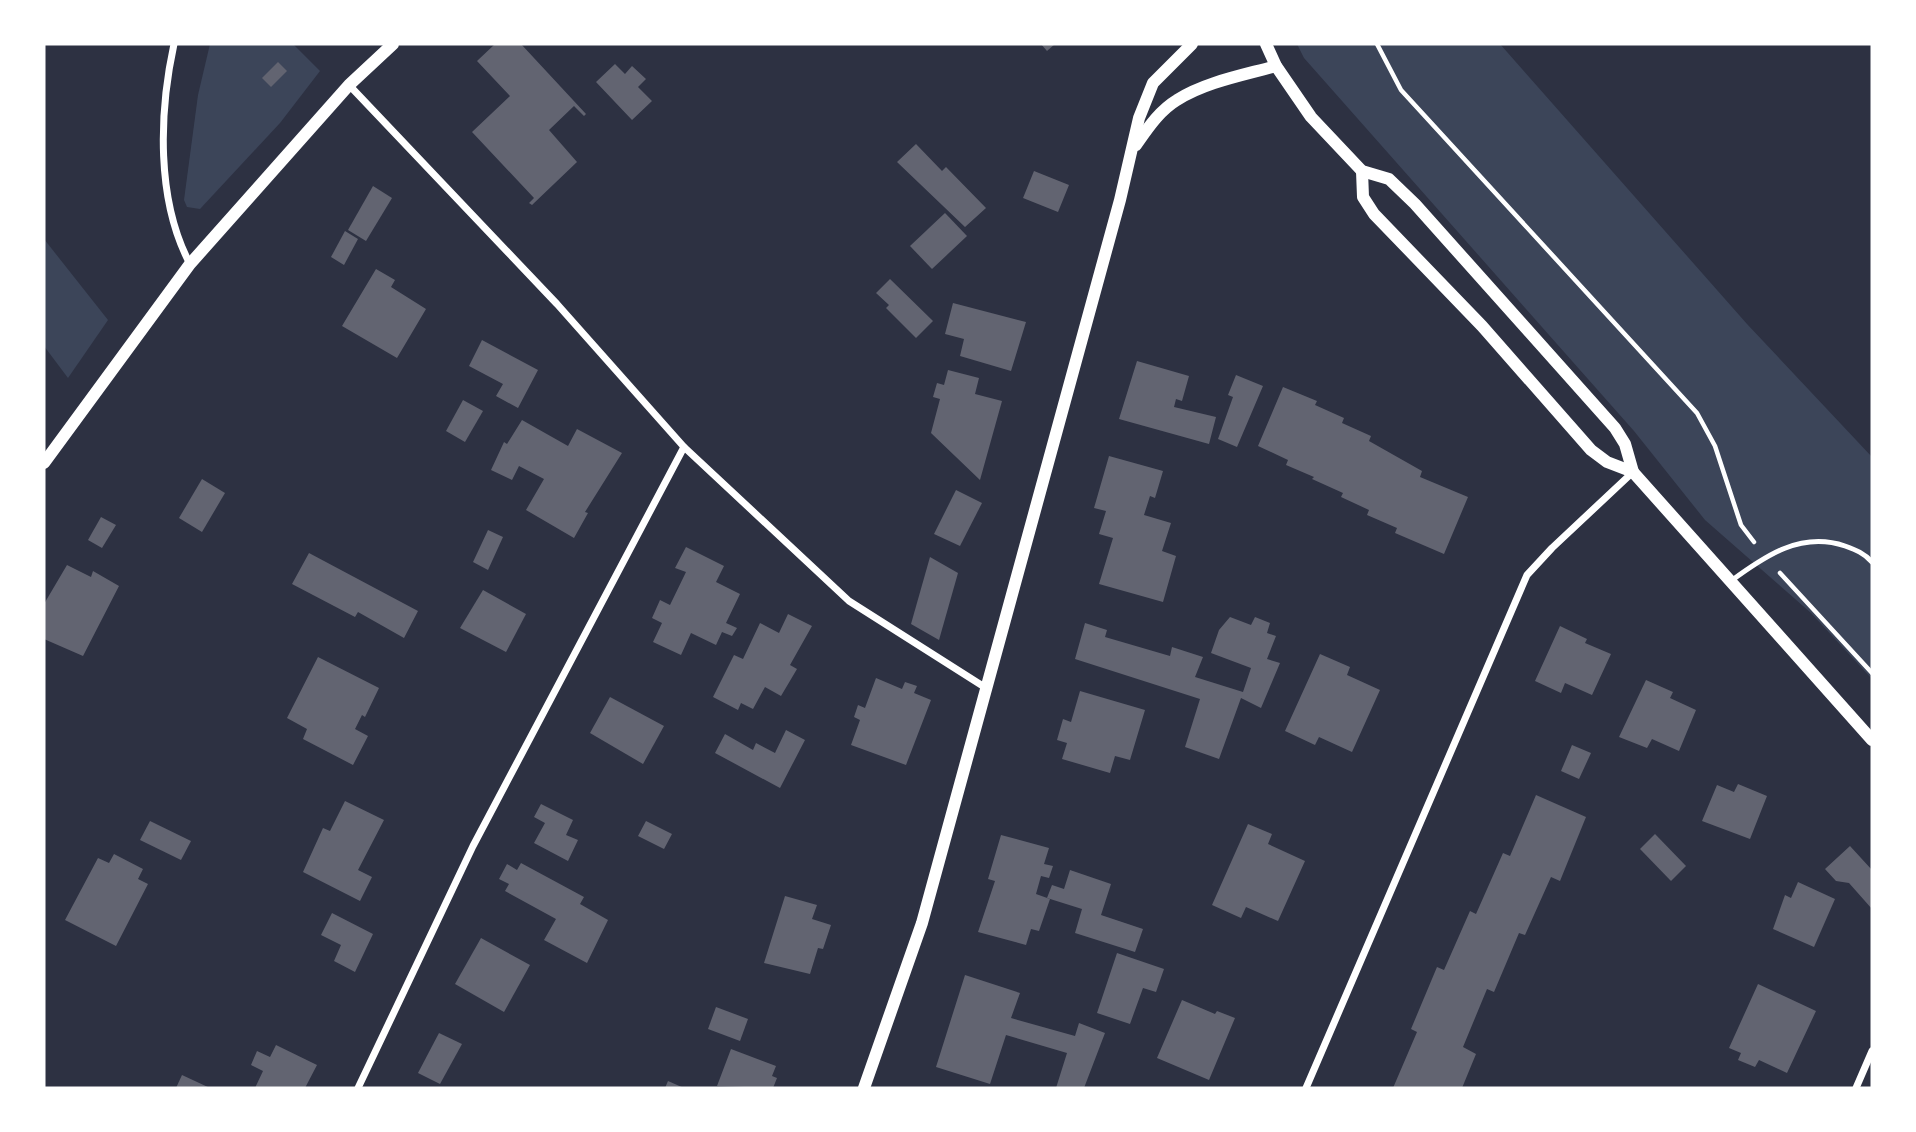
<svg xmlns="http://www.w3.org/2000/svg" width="1916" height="1132" font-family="'Golos Text',sans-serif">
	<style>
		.green { fill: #3c4559 }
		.building { fill: #626471 }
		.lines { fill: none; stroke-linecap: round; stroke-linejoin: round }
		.path { stroke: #fff; stroke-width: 4.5 }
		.service { stroke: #fff; stroke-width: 5 }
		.minor { stroke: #fff; stroke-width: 7 }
		.tertiary { stroke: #fff; stroke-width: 12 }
	</style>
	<rect width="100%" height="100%" fill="#2d3142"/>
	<!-- green -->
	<g class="green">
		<polygon points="210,44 293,44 320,71 280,123 200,209 187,207 184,200 198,95"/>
		<polygon points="1297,44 1500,44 1747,324 1872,457 1872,679 1811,613 1705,520 1634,431 1304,58"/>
		<polygon points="44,239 108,320 68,378 44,346"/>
	</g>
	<!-- building -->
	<g class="building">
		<polygon points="495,44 521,44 586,114 584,116 574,106 549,130 577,162 532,205 529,203 534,198 472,132 510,96 477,61"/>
		<polygon points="1041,44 1055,44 1047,51"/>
		<polygon points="278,62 287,71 271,87 262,78"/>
		<polygon points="615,64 625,74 632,66 646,79 638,87 652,101 632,120 596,82"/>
		<polygon points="916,144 942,171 946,167 986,208 965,227 897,162"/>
		<polygon points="1034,171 1069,185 1058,212 1023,198"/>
		<polygon points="373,186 392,198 366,241 348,230"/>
		<polygon points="945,213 967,236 932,269 910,246"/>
		<polygon points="345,231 358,239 344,265 331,257"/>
		<polygon points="376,269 395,280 391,287 426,309 397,358 342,326"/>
		<polygon points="890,279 933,321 916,338 886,308 889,305 876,293"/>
		<polygon points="953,303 1026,322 1011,371 960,356 964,339 945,334"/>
		<polygon points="482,340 538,370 518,408 496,396 503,384 469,366"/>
		<polygon points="1137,361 1189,376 1182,401 1176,399 1174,407 1216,417 1209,444 1119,419"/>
		<polygon points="948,370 979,378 975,394 1002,401 980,480 931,433 940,399 933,397 937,383 944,385"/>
		<polygon points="1236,375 1263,386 1237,447 1218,439 1233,397 1228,395"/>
		<polygon points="1283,387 1317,401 1315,405 1344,418 1342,423 1371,436 1369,441 1422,471 1420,477 1468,497 1444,554 1395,533 1397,528 1367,515 1369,510 1341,497 1343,493 1312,479 1314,477 1286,465 1288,460 1258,446"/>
		<polygon points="463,400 483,411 465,442 446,431"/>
		<polygon points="522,420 568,446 577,429 622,453 585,512 588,513 574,538 526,510 544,479 519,466 512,480 491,470 504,442 507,444"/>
		<polygon points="1109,456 1163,471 1155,498 1150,496 1144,515 1171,523 1162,551 1176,556 1163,602 1099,584 1113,538 1099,534 1106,511 1094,508"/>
		<polygon points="202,479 225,493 202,532 179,518"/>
		<polygon points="956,490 982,503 960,546 934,534"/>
		<polygon points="101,517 116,525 102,548 88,540"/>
		<polygon points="488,530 503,537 488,570 473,562"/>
		<polygon points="686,547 724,566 716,582 740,594 726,623 737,628 732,636 722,632 716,645 691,633 681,655 653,642 662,623 652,618 660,600 670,605 686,572 675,568"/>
		<polygon points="309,553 418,611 404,638 358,612 355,617 292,584"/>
		<polygon points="930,557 958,573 939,640 911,624"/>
		<polygon points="67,565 91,577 93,571 119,586 83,656 44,639 44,604"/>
		<polygon points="483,590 526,614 506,652 460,628"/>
		<polygon points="788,614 812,626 790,665 797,669 781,696 765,687 753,709 741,703 738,710 713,697 734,655 743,659 760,623 779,633"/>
		<polygon points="1230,617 1251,625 1255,617 1270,623 1267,633 1276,636 1267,659 1280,663 1261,708 1241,698 1219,759 1185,747 1200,699 1075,659 1085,623 1107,630 1105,637 1170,656 1172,647 1203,657 1195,677 1243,692 1251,668 1211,653 1219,630"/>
		<polygon points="1560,626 1587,639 1585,643 1611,654 1592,695 1565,683 1561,693 1535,681"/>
		<polygon points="1320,654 1350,667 1347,675 1380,690 1352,752 1319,737 1315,745 1285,731"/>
		<polygon points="318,657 379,688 365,717 362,715 355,729 368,736 353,765 303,739 307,729 287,718"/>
		<polygon points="876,678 902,689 905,682 917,686 914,693 931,700 906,765 851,745 860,720 854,717 858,705 865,708"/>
		<polygon points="1646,680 1673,692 1670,698 1696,710 1679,751 1652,739 1647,748 1619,737"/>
		<polygon points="1080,691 1145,710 1130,760 1115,756 1110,773 1062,759 1067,743 1057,740 1063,719 1071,722"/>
		<polygon points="610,697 664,726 643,764 590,733"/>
		<polygon points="786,730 805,740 780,788 715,753 725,734 753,750 756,743 775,753"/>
		<polygon points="1572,745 1591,753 1579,779 1561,771"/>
		<polygon points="1738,784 1767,796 1750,839 1702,821 1717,785 1734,792"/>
		<polygon points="1536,795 1586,817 1560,881 1551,877 1525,935 1519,933 1494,992 1487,989 1463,1047 1476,1054 1462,1088 1393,1088 1417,1032 1411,1029 1437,967 1444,970 1470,911 1476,914 1503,853 1510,856"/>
		<polygon points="345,801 384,820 358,870 372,877 360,901 303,872 323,828 330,831"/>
		<polygon points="541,804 573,820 566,835 578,840 568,861 534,843 545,823 534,817"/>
		<polygon points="150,821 191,841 181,860 140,840"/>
		<polygon points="646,821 672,834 664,849 638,836"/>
		<polygon points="1248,824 1272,834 1268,844 1305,861 1278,921 1246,907 1241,918 1212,905"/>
		<polygon points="1655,834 1686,866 1671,881 1640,849"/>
		<polygon points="1001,835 1049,848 1044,864 1053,866 1049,878 1041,876 1036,894 1050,899 1039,931 1031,929 1026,945 978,932 995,881 988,879"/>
		<polygon points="1850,846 1872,870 1872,909 1849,883 1836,881 1825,869"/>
		<polygon points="114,854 143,869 138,879 148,884 116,946 65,920 98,858 109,863"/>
		<polygon points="521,863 584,897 580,904 608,920 587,963 544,940 556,919 505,891 509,884 499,879 507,864 517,870"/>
		<polygon points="1070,870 1111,884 1101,915 1143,929 1135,952 1075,933 1082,909 1047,898 1052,885 1064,889"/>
		<polygon points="1798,882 1835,899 1814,947 1773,929 1785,895 1791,898"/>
		<polygon points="785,896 817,905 812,919 831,925 823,949 818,948 810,974 764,963"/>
		<polygon points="332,913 373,934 355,972 334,961 341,945 321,935"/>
		<polygon points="481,938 530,965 504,1012 455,984"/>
		<polygon points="1117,953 1164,969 1156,992 1143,988 1130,1024 1097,1013"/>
		<polygon points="965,975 1020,993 1011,1018 1075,1036 1079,1023 1105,1033 1084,1088 1056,1088 1067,1053 1006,1035 990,1084 936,1067"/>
		<polygon points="1758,984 1816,1011 1787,1073 1759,1060 1755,1067 1738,1060 1741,1053 1729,1048"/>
		<polygon points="1182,1000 1215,1014 1217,1011 1235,1018 1209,1080 1157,1058"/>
		<polygon points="716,1007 748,1019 740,1041 708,1029"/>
		<polygon points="439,1033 462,1044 440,1084 418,1073"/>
		<polygon points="276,1045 317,1065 305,1088 255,1088 263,1071 251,1065 257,1051 270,1057"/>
		<polygon points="731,1049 776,1066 772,1076 777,1078 773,1088 717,1086"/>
		<polygon points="182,1075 210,1088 176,1088"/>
		<polygon points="668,1081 684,1088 665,1088"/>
	</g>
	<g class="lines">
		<!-- path -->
		<g class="path">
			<polyline points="1377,44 1401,90 1697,413 1715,446 1741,525 1754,542"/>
			<polyline points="1780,573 1872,673"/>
		</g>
		<!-- service -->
		<path class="service" d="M1731 581C1765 556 1801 531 1845 546 1856 550 1864 553 1872 562"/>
		<!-- minor -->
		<g class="minor">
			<path d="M174 44C159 113 156 200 190 264"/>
			<polyline points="349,85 557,304 684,447 849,601 986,688"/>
			<polyline points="358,1088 473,846 684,447"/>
			<polyline points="1306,1088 1527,575 1552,548 1633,472"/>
			<polyline points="1856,1088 1872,1051"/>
		</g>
		<!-- tertiary -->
		<g class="tertiary">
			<polyline points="1266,44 1276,66 1311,117 1362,171 1389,179 1415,204 1615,428 1625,444 1633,472"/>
			<path d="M1136 145C1148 128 1159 111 1177 100 1205 82 1244 75 1276 66"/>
			<polyline points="1362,171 1363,197 1374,214 1482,326 1591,450 1607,462 1633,472 1872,740"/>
			<polyline points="44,463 190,264 349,85 393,44"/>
			<polyline points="864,1088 922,923 1120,200 1139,118 1153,83 1192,44"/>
		</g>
	</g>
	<!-- border -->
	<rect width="1916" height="1132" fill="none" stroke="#ffffff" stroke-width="91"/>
</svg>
